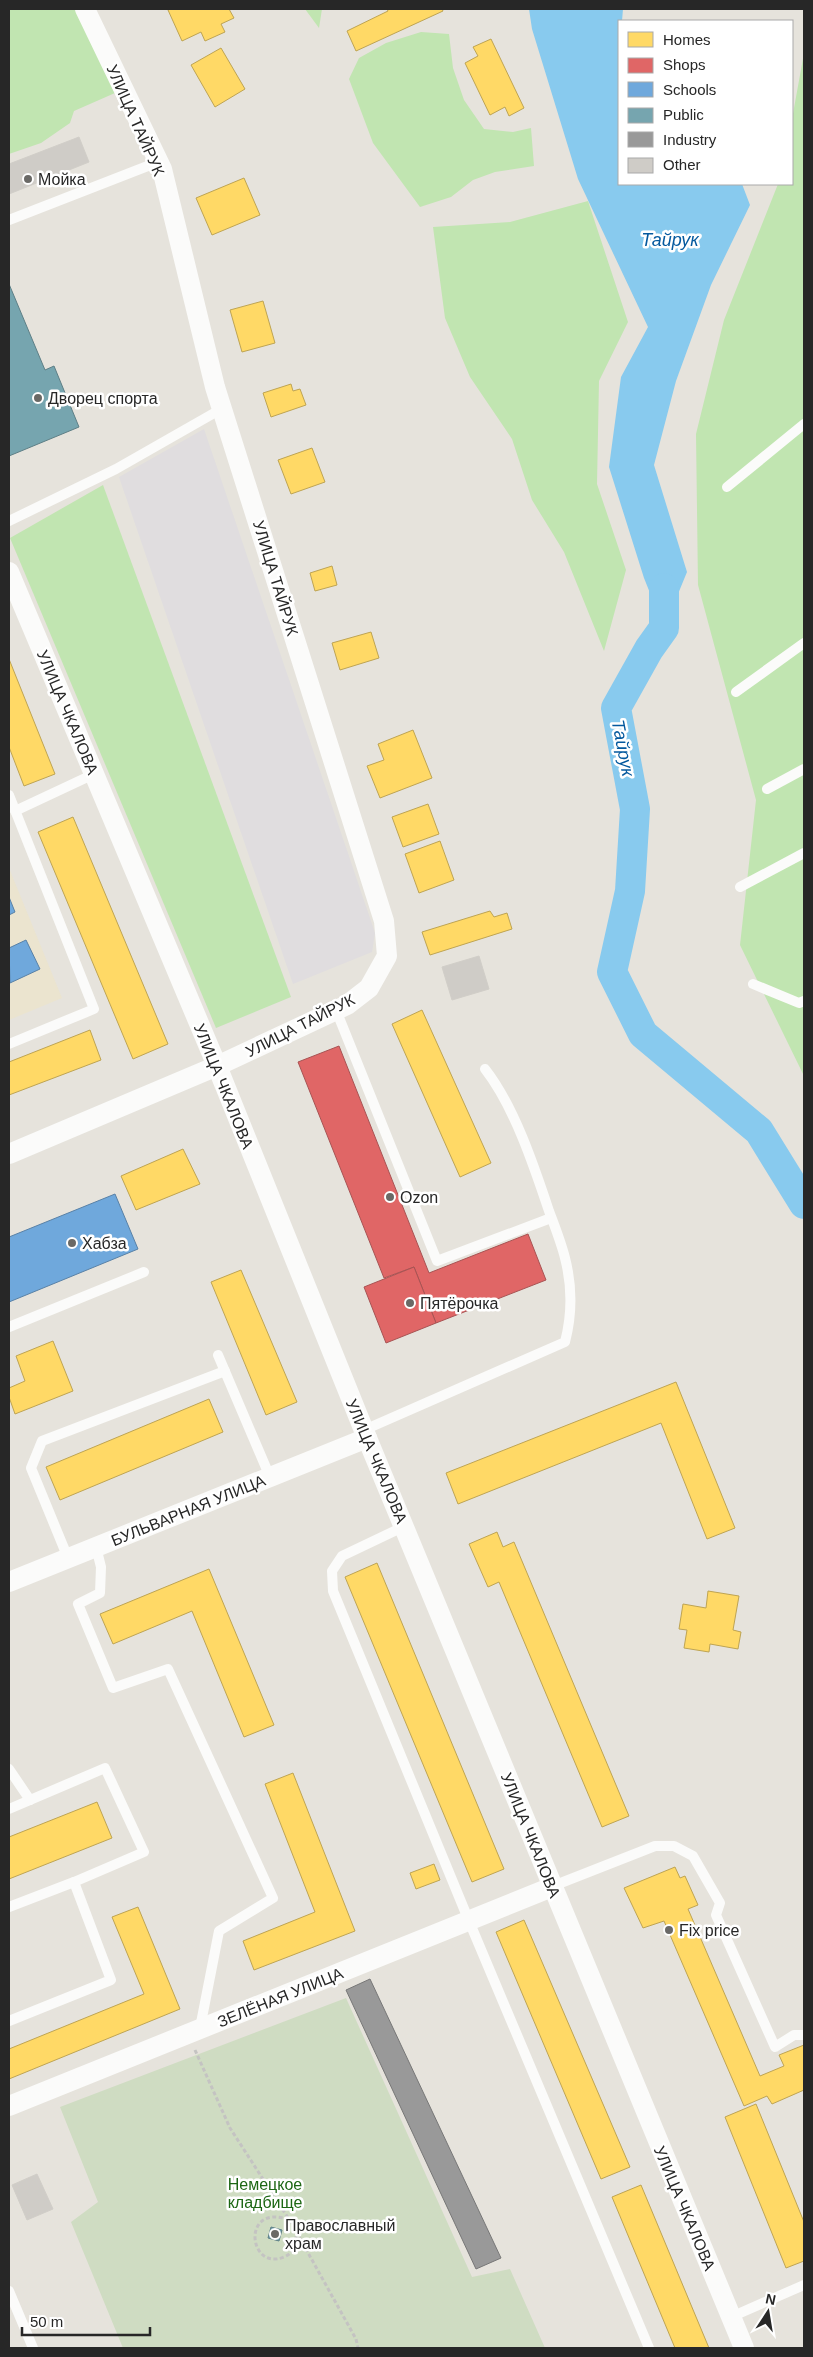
<svg xmlns="http://www.w3.org/2000/svg" width="813" height="2357" font-family="Helvetica,sans-serif">
	<style>
		.industrial { fill: #e0dddf }
		.education { fill: #ebe4cf }
		.green { fill: #c1e5b1 }
		.cemetery { fill: #cfdcc2 }
		.water { fill: #88caee }
		.homes { fill: #ffd966; stroke: #bea453 }
		.shops { fill: #e06666; stroke: #a85353 }
		.schools { fill: #6fa8dc; stroke: #5981a6 }
		.public { fill: #76a5af; stroke: #5e7f86 }
		.industry { fill: #999; stroke: #777 }
		.lines { fill: none; stroke-linecap: round; stroke-linejoin: round }
		.river { stroke: #88caee; stroke-width: 30 }
		.building { fill: #cfccc7; stroke: #d1cec8 }
		.path { stroke: #c4c3c2; stroke-width: 3; stroke-dasharray: 4 2.5; stroke-linecap: butt }
		.service { stroke: #fbfbfa; stroke-width: 10 }
		.minor { stroke: #fbfbfa; stroke-width: 20 }
		.poi-dot { fill: #6a6966; stroke: #fff; stroke-width: 2 }
		.labels { text-anchor: middle; stroke-width: 5; stroke-linejoin: round; paint-order: stroke }
		.street-label { font-size: 16px; fill: #272727; stroke: #fff }
		.poi-label { font-size: 16px; fill: #272727; stroke: #fff; text-anchor: start }
		.park-label { font-size: 16px; fill: #1d6714; stroke: #fff }
		.water-label { font-size: 18px; font-style: italic; fill: #04599e; stroke: #fff }
	</style>
	<rect width="100%" height="100%" fill="#e6e3dc"/>
	<!-- industrial -->
	<polygon class="industrial" points="204,429 375,933 372,952 293,984 119,477"/>
	<!-- education -->
	<polygon class="education" points="9,868 62,998 9,1020"/>
	<!-- green -->
	<g class="green">
		<polygon points="9,9 76,9 115,93 74,111 70,123 41,143 9,154"/>
		<polygon points="305,9 322,9 319,28"/>
		<polygon points="421,32 449,34 453,68 464,100 484,129 513,132 531,128 534,166 495,172 473,180 451,197 420,207 373,143 349,79 359,58 386,43"/>
		<polygon points="804,53 804,1076 740,945 756,800 698,585 696,434 724,320 778,184 792,184 792,119"/>
		<polygon points="588,201 628,322 599,381 597,484 626,570 604,651 564,552 532,500 512,439 470,377 445,318 433,227 510,222"/>
		<polygon points="103,485 291,997 216,1028 10,538"/>
	</g>
	<!-- cemetery -->
	<polygon class="cemetery" points="346,1998 472,2277 510,2269 545,2348 123,2348 71,2222 98,2202 60,2107"/>
	<!-- water -->
	<polygon class="water" points="529,9 623,9 622,21 619,21 619,184 742,184 750,205 711,285 676,381 654,465 687,572 664,628 644,578 609,467 621,377 648,327 578,179 532,29"/>
	<!-- homes -->
	<g class="homes">
		<polygon points="171,9 229,9 234,18 221,24 225,32 205,41 201,32 182,41 168,10"/>
		<polygon points="387,9 442,9 443,11 356,51 347,31 388,11"/>
		<polygon points="491,39 524,108 509,116 505,107 490,115 465,63 478,56 473,47"/>
		<polygon points="221,48 245,89 215,107 191,65"/>
		<polygon points="244,178 260,215 212,235 196,198"/>
		<polygon points="263,301 275,343 242,352 230,310"/>
		<polygon points="291,384 293,391 300,389 306,405 271,417 263,393"/>
		<polygon points="312,448 325,482 291,494 278,460"/>
		<polygon points="332,566 337,585 315,591 310,573"/>
		<polygon points="371,632 379,658 340,670 332,643"/>
		<polygon points="9,659 55,774 24,786 9,747"/>
		<polygon points="413,730 432,778 380,798 367,766 384,760 378,744"/>
		<polygon points="428,804 439,834 403,847 392,817"/>
		<polygon points="73,817 168,1044 133,1059 38,832"/>
		<polygon points="440,841 454,880 419,893 405,854"/>
		<polygon points="490,911 494,917 507,913 512,929 430,955 422,932"/>
		<polygon points="422,1010 491,1163 460,1177 392,1024"/>
		<polygon points="90,1030 101,1060 9,1095 9,1062"/>
		<polygon points="183,1149 200,1184 136,1210 121,1176"/>
		<polygon points="241,1270 297,1402 266,1415 211,1282"/>
		<polygon points="53,1341 73,1391 15,1414 9,1397 9,1388 25,1381 16,1356"/>
		<polygon points="676,1382 735,1528 707,1539 661,1423 458,1504 446,1473"/>
		<polygon points="209,1399 223,1432 60,1500 46,1467"/>
		<polygon points="497,1532 503,1547 514,1542 629,1816 602,1827 499,1582 488,1587 469,1544"/>
		<polygon points="377,1563 504,1869 472,1882 345,1577"/>
		<polygon points="209,1569 274,1725 244,1737 192,1611 113,1644 100,1614"/>
		<polygon points="708,1591 739,1596 733,1630 741,1632 738,1649 710,1644 709,1652 684,1648 687,1630 679,1629 683,1604 706,1608"/>
		<polygon points="293,1773 355,1931 254,1970 243,1941 315,1912 265,1784"/>
		<polygon points="97,1802 112,1838 9,1879 9,1837"/>
		<polygon points="434,1864 440,1880 416,1889 410,1873"/>
		<polygon points="675,1867 680,1878 685,1876 698,1905 688,1909 760,2076 784,2066 779,2055 804,2045 804,2090 772,2104 767,2096 744,2106 664,1921 643,1928 624,1888"/>
		<polygon points="138,1907 180,2009 9,2079 9,2049 144,1994 112,1917"/>
		<polygon points="524,1920 630,2167 601,2179 496,1932"/>
		<polygon points="756,2104 804,2222 804,2261 786,2268 725,2117"/>
		<polygon points="641,2185 709,2348 675,2348 612,2197"/>
	</g>
	<!-- shops -->
	<g class="shops">
		<polygon points="339,1046 429,1273 528,1234 546,1280 436,1323 414,1267 384,1278 298,1062"/>
		<polygon points="414,1267 436,1323 386,1343 364,1287"/>
	</g>
	<!-- schools -->
	<g class="schools">
		<polygon points="9,897 15,912 9,915"/>
		<polygon points="26,940 40,969 10,983 9,948"/>
		<polygon points="115,1194 138,1249 9,1302 9,1237"/>
	</g>
	<!-- public -->
	<g class="public">
		<polygon points="9,284 45,370 54,366 79,427 9,456"/>
		<polygon points="271,2227 282,2230 279,2241 268,2238"/>
	</g>
	<!-- industry -->
	<polygon class="industry" points="370,1979 501,2258 476,2269 346,1990"/>
	<g class="lines">
		<!-- river -->
		<polyline class="river" points="664,588 664,628 649,649 616,708 635,809 630,891 612,972 643,1034 759,1131 804,1204"/>
	</g>
	<!-- building -->
	<g class="building">
		<polygon points="79,137 89,162 9,194 9,164"/>
		<polygon points="479,956 489,989 452,1000 442,967"/>
		<polygon points="37,2174 53,2209 27,2220 12,2185"/>
	</g>
	<g class="lines">
		<!-- path -->
		<g class="path">
			<polyline points="195,2050 230,2128 292,2224 356,2339 358,2348"/>
			<path d="M289 2220C241 2202 248 2272 284 2257 296 2252 296 2242 296 2231"/>
		</g>
		<!-- service -->
		<g class="service">
			<polyline points="9,220 158,162"/>
			<polyline points="727,487 804,424"/>
			<polyline points="9,521 116,469 223,408"/>
			<polyline points="736,692 804,643"/>
			<polyline points="767,789 804,769"/>
			<polyline points="9,795 94,1009 9,1044"/>
			<polyline points="15,811 94,774"/>
			<polyline points="740,887 804,853"/>
			<polyline points="753,984 799,1003 804,1001"/>
			<polyline points="336,1010 437,1261 551,1218"/>
			<polyline points="9,1327 144,1272"/>
			<polyline points="218,1355 270,1477"/>
			<path d="M364 1430 565 1342C572 1315 572 1285 565 1258 561 1242 555 1227 549 1211 534 1166 514 1106 485 1069"/>
			<polyline points="405,1526 342,1556 332,1571 333,1591 469,1921 649,2348"/>
			<polyline points="96,1547 101,1567 100,1593 78,1604 113,1688 168,1669 273,1898 219,1931 200,2028"/>
			<polyline points="68,1558 31,1468 42,1441 225,1371"/>
			<polyline points="9,1769 30,1800"/>
			<polyline points="9,1809 105,1768 144,1852 74,1882 111,1980 9,2021"/>
			<polyline points="553,1886 655,1846 674,1846 693,1856 720,1903 716,1915 775,2047 794,2035 804,2035"/>
			<polyline points="9,1907 74,1882"/>
			<polyline points="9,2291 33,2348"/>
			<polyline points="731,2317 804,2285"/>
		</g>
		<!-- minor -->
		<g class="minor">
			<polyline points="9,572 217,1066 367,1438 744,2348"/>
			<polyline points="9,1154 217,1066 347,1005 369,988 387,956 384,921 215,387 162,169 85,9"/>
			<polyline points="9,1582 367,1438"/>
			<polyline points="9,2106 552,1887"/>
		</g>
	</g>
	<!-- markers -->
	<g class="poi-dot">
		<circle cx="28" cy="179" r="5"/>
		<circle cx="38" cy="398" r="5"/>
		<circle cx="390" cy="1197" r="5"/>
		<circle cx="72" cy="1243" r="5"/>
		<circle cx="410" cy="1303" r="5"/>
		<circle cx="669" cy="1930" r="5"/>
		<circle cx="275" cy="2234" r="5"/>
	</g>
	<g class="labels">
		<!-- street labels -->
		<g class="street-label">
			<text transform="translate(136 120) rotate(66)" y="6">УЛИЦА ТАЙРУК</text>
			<text transform="translate(276 578) rotate(73)" y="6">УЛИЦА ТАЙРУК</text>
			<text transform="translate(68 712) rotate(67)" y="6">УЛИЦА ЧКАЛОВА</text>
			<text transform="translate(300 1025) rotate(-27)" y="6">УЛИЦА ТАЙРУК</text>
			<text transform="translate(224 1086) rotate(68)" y="6">УЛИЦА ЧКАЛОВА</text>
			<text transform="translate(377 1461) rotate(67)" y="6">УЛИЦА ЧКАЛОВА</text>
			<text transform="translate(188 1510) rotate(-22)" y="6">БУЛЬВАРНАЯ УЛИЦА</text>
			<text transform="translate(531 1835) rotate(68)" y="6">УЛИЦА ЧКАЛОВА</text>
			<text transform="translate(280 1997) rotate(-22)" y="6">ЗЕЛЁНАЯ УЛИЦА</text>
			<text transform="translate(685 2208) rotate(67)" y="6">УЛИЦА ЧКАЛОВА</text>
		</g>
		<!-- poi labels -->
		<g class="poi-label">
			<text x="38" y="185">Мойка</text>
			<text x="48" y="404">Дворец спорта</text>
			<text x="400" y="1203">Ozon</text>
			<text x="82" y="1249">Хабза</text>
			<text x="420" y="1309">Пятёрочка</text>
			<text x="679" y="1936">Fix price</text>
			<text x="285" y="2231">Православный<tspan x="285" dy="18">храм</tspan></text>
		</g>
		<!-- park labels -->
		<g class="park-label">
			<text x="265" y="2190">Немецкое<tspan x="265" dy="18">кладбище</tspan></text>
		</g>
		<!-- water labels -->
		<g class="water-label">
			<text x="670" y="246">Тайрук</text>
			<text transform="translate(623 748) rotate(79)" y="6">Тайрук</text>
		</g>
	</g>
	<!-- border -->
	<rect width="813" height="2357" fill="none" stroke="#272727" stroke-width="20"/>
	<!-- legend -->
	<rect x="618" y="20" width="175" height="165" fill="#ffffff" stroke="#a9a9a9"/>
	<rect x="628" y="32" width="25" height="15" fill="#ffd966" stroke="#a9a9a9"/>
	<text x="663" y="45" font-size="15" fill="#272727">Homes</text>
	<rect x="628" y="58" width="25" height="15" fill="#e06666" stroke="#a9a9a9"/>
	<text x="663" y="70" font-size="15" fill="#272727">Shops</text>
	<rect x="628" y="82" width="25" height="15" fill="#6fa8dc" stroke="#a9a9a9"/>
	<text x="663" y="95" font-size="15" fill="#272727">Schools</text>
	<rect x="628" y="108" width="25" height="15" fill="#76a5af" stroke="#a9a9a9"/>
	<text x="663" y="120" font-size="15" fill="#272727">Public</text>
	<rect x="628" y="132" width="25" height="15" fill="#999999" stroke="#a9a9a9"/>
	<text x="663" y="145" font-size="15" fill="#272727">Industry</text>
	<rect x="628" y="158" width="25" height="15" fill="#cfccc7" stroke="#a9a9a9"/>
	<text x="663" y="170" font-size="15" fill="#272727">Other</text>
	<!-- north arrow -->
	<g transform="translate(768 2312) rotate(12)" stroke="#ffffff" stroke-width="4" paint-order="stroke">
	<path d="M0-4L9 19L0 12L-9 19Z" fill="#272727"/>
	<text y="-8" font-size="14" font-weight="bold" text-anchor="middle" fill="#272727">N</text>
	</g>
	<!-- scale -->
	<path d="M22 2327v8h128v-8" fill="none" stroke="#272727" stroke-width="2.5"/>
	<text x="30" y="2327" font-size="15" fill="#272727" stroke="#ffffff" stroke-width="4" paint-order="stroke">50 m</text>
</svg>
